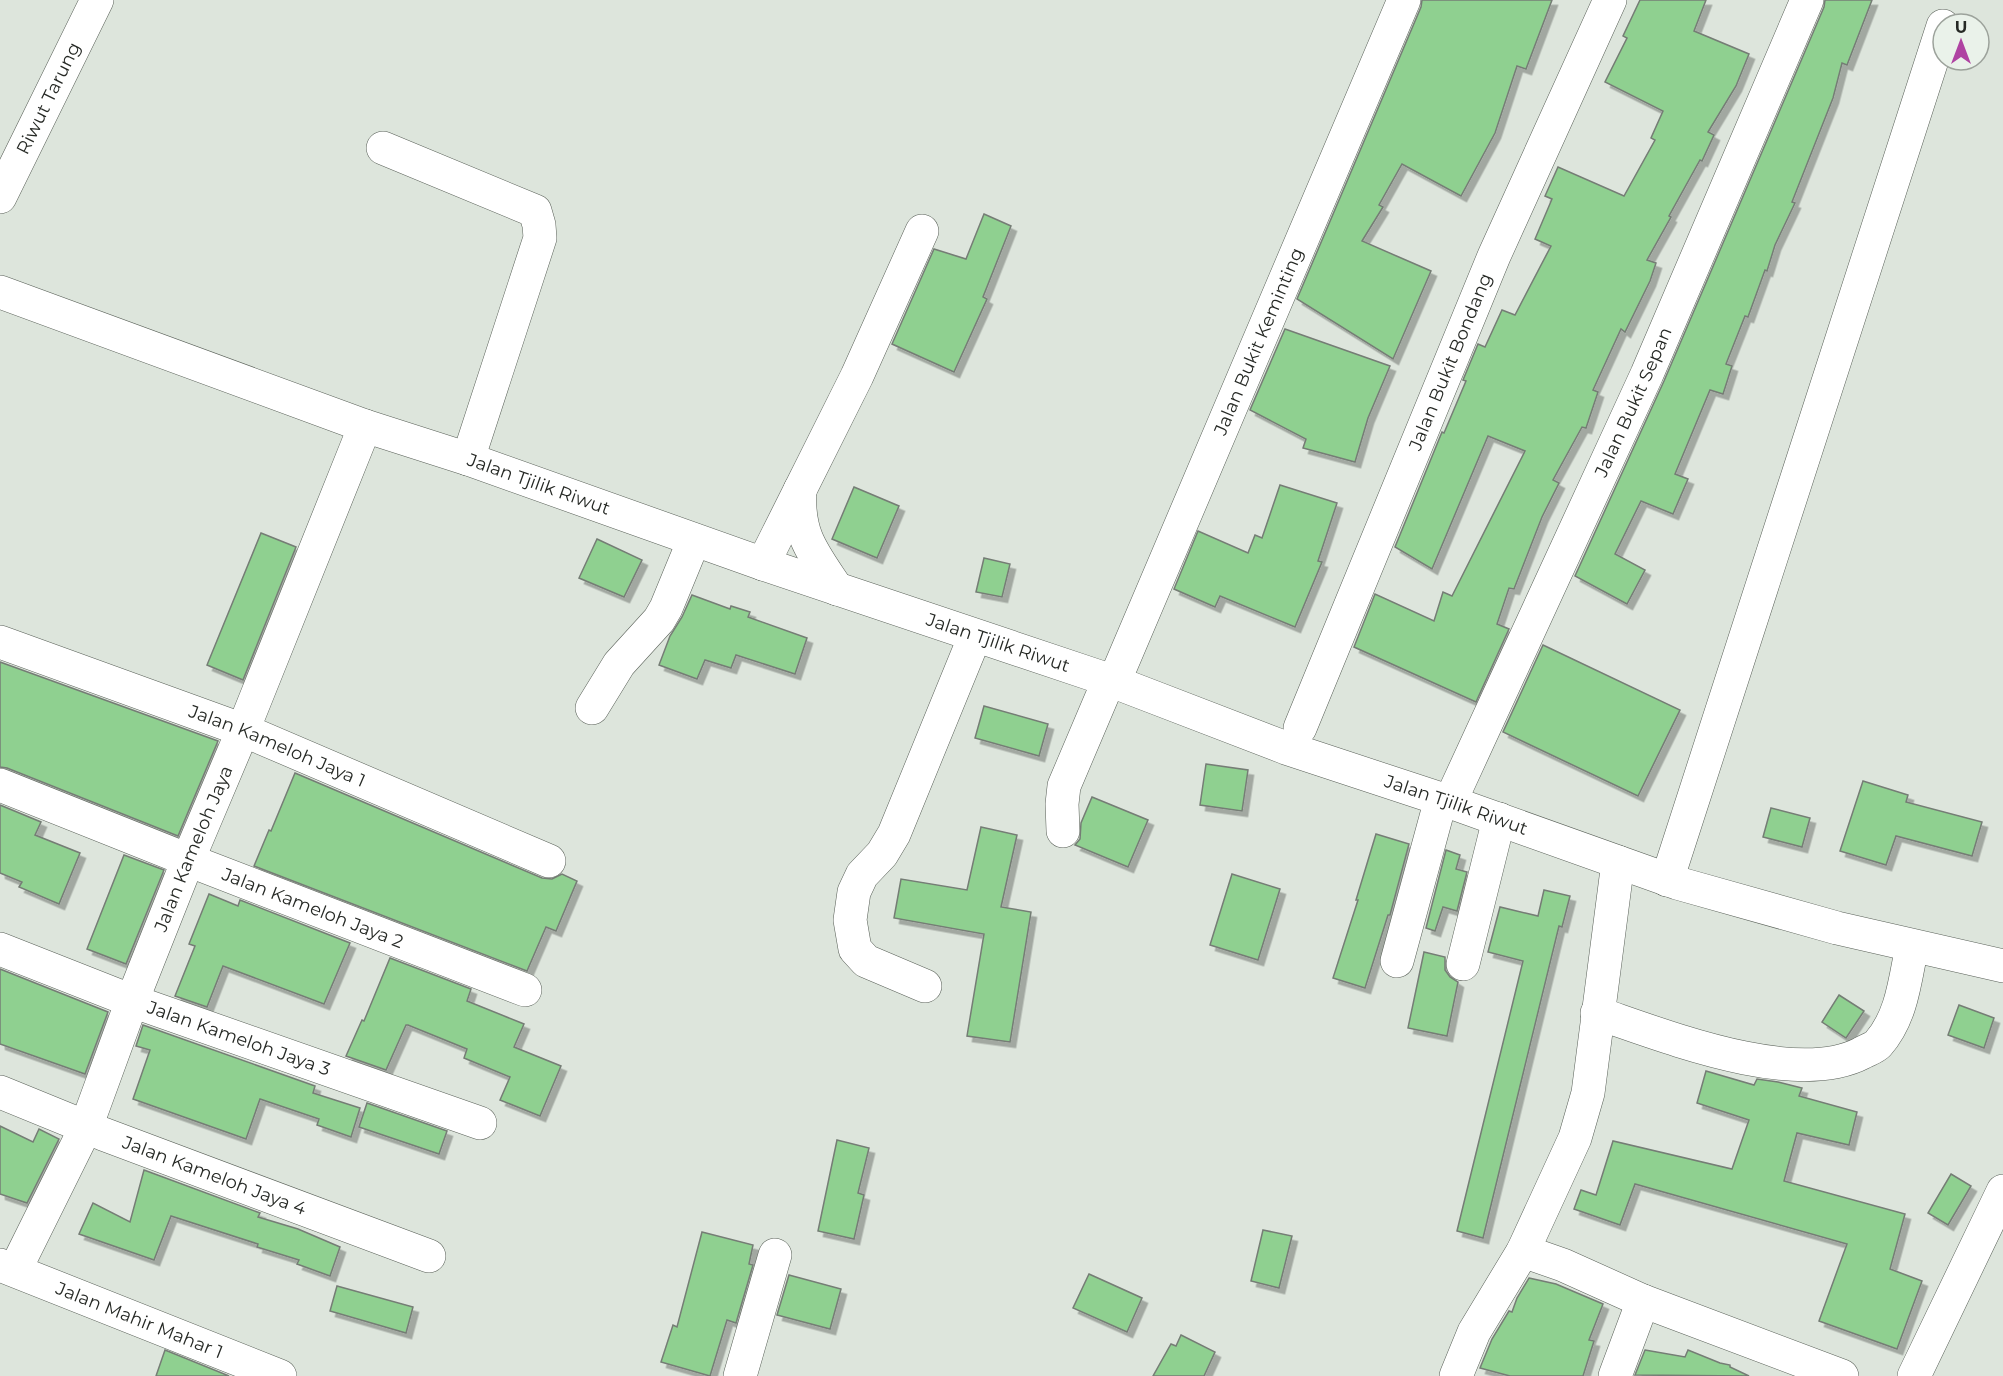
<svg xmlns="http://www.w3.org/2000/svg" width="2003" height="1376" font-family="Montserrat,sans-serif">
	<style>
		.building { fill: #8fd090; stroke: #757d75; stroke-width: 1.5; filter: url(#shadow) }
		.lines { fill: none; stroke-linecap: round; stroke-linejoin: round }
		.minor-casing { stroke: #5a6159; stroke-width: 34 }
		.major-casing { stroke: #5a6159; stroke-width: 34 }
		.highway-casing { stroke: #5a6159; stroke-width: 34 }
		.minor { stroke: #fff; stroke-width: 33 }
		.major { stroke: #fff; stroke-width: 33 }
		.highway { stroke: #fff; stroke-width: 33 }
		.labels { text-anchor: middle; stroke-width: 5; stroke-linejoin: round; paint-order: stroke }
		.street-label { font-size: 18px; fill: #262925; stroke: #eaf2ea }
	</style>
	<defs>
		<filter id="shadow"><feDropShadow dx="5.5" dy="5.5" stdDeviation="0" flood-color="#0004"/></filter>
	</defs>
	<rect width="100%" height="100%" fill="#dde5dc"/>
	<!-- building -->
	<g class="building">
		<polygon points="1422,0 1552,0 1526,69 1517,66 1495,133 1461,196 1402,164 1379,205 1383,207 1362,241 1431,271 1393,359 1297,299 1421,7"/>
		<polygon points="1640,0 1706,0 1694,31 1749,54 1736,86 1708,132 1714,135 1702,161 1700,160 1669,216 1671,217 1647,260 1656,263 1650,281 1625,332 1621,329 1593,390 1598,392 1586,428 1582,427 1553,480 1559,483 1542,517 1514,589 1509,588 1497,624 1509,629 1476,702 1354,647 1375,594 1434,621 1443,592 1452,596 1525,451 1488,436 1432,569 1395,547 1442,432 1444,433 1466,381 1463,380 1478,344 1485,347 1502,310 1515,315 1551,246 1535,239 1552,199 1545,196 1558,167 1624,196 1655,140 1651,138 1663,111 1605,82 1627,38 1623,36"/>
		<polygon points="1825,0 1872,0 1847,65 1842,63 1833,98 1792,202 1795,203 1775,245 1767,271 1765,270 1748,317 1745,316 1726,364 1732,366 1723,394 1710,390 1675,474 1688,479 1673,514 1641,501 1615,554 1645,570 1627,604 1575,576 1664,381 1824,7"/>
		<polygon points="984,214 1011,226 983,297 987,299 954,372 892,344 934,249 966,259"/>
		<polygon points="1285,329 1390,366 1368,418 1355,462 1303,448 1306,439 1250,410"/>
		<polygon points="1280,485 1337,503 1318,561 1322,562 1295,627 1220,596 1215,607 1174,589 1198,531 1248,553 1255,535 1262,538"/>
		<polygon points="854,487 899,506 877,558 832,539"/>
		<polygon points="261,533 296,547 243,680 207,665"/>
		<polygon points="597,539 642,560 624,597 579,578"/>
		<polygon points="984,558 1010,564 1002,597 976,592"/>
		<polygon points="692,595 730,609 731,606 750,612 748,617 807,638 795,674 736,655 731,668 705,660 697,679 659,665 670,636 682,617"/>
		<polygon points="1543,645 1680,710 1638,796 1503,732"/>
		<polygon points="0,662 218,741 178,836 7,768 0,767"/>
		<polygon points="984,706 1048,724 1039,756 975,738"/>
		<polygon points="1206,764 1248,770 1242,811 1200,805"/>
		<polygon points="295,773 542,878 552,879 562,874 577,881 556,931 546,927 527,971 254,866 269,830 271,831"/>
		<polygon points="1863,781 1908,795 1906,802 1982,822 1972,856 1896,836 1886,865 1840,851"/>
		<polygon points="1092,797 1148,820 1128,867 1075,845 1080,839 1081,823"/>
		<polygon points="0,805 41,822 35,835 80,853 59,904 19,887 22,882 0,873"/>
		<polygon points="1771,808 1810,818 1802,847 1763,837"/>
		<polygon points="981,827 1017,835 1001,907 1031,912 1010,1042 967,1036 984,934 894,918 901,879 967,890"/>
		<polygon points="1376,834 1409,844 1390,915 1388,915 1365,988 1333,978 1358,900 1356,900"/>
		<polygon points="1446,850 1460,855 1456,869 1467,872 1457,911 1443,907 1435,931 1426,928"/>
		<polygon points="124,855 164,870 126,964 87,949"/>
		<polygon points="1232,874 1280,889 1258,960 1210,945"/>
		<polygon points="1544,890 1570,896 1562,927 1559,926 1483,1238 1457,1231 1523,961 1488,952 1500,907 1538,916"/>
		<polygon points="209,894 238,906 240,900 350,943 324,1004 223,966 207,1007 175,996 195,946 189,944"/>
		<polygon points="1424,952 1445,957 1445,970 1450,977 1458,982 1447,1036 1408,1028"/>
		<polygon points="390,958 471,989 467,1001 524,1024 514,1047 561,1066 540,1116 500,1100 510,1077 464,1058 467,1049 408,1025 406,1025 386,1070 346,1056 362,1020 364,1021"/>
		<polygon points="0,969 108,1012 85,1074 0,1044"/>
		<polygon points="1839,995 1864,1011 1846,1038 1822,1022"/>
		<polygon points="1959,1005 1994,1018 1984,1048 1948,1035"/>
		<polygon points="143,1025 315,1086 313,1093 360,1108 351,1137 317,1125 319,1119 260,1099 246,1139 133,1099 150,1050 136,1046"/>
		<polygon points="1706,1071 1754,1085 1757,1079 1778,1082 1802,1088 1799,1096 1857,1112 1849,1145 1797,1133 1784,1181 1905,1214 1890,1269 1922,1281 1897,1349 1819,1321 1847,1244 1635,1184 1620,1225 1574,1209 1581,1190 1596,1195 1613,1141 1732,1169 1749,1120 1697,1103"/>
		<polygon points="367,1103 447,1131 439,1154 359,1127"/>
		<polygon points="0,1126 33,1142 39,1129 59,1139 27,1203 0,1194"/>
		<polygon points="837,1140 869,1148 858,1193 864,1195 854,1239 818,1231"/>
		<polygon points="144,1170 260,1213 258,1217 298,1229 340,1247 330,1276 297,1264 299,1260 257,1247 258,1244 171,1216 154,1260 79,1234 93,1203 130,1222"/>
		<polygon points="1951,1174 1971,1186 1948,1225 1928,1213"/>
		<polygon points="1263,1230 1292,1236 1279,1288 1251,1281"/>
		<polygon points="702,1232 753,1245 749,1264 753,1265 736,1323 727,1320 710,1376 661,1362 673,1325 677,1327"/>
		<polygon points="1089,1274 1142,1298 1127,1332 1073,1308"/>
		<polygon points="789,1275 841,1289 830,1329 777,1315"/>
		<polygon points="1529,1278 1556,1284 1603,1304 1589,1340 1594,1341 1583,1376 1510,1376 1480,1368 1492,1339 1509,1311 1512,1312 1517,1298"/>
		<polygon points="337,1286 413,1307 406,1333 330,1311"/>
		<polygon points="1181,1335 1215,1352 1204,1376 1153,1376 1171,1344 1176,1346"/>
		<polygon points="165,1350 229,1376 156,1376"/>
		<polygon points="1645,1350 1685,1357 1688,1350 1720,1363 1730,1365 1730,1367 1749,1376 1635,1375"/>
	</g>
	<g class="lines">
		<!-- minor casing -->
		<g class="minor-casing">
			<g id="minor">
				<polyline points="383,148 535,211 539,225 540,238 468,459"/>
				<path id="s1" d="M0 197 97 0"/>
				<path d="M800 490C797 535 813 553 837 589"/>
				<polyline points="763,564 857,376 922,231"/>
				<path id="s2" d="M0 642 243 730 549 861"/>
				<path id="s3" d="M1114 682 1404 0"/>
				<polyline points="592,708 619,664 659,620 666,608 694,540"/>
				<path id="s4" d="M1300 728 1494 256 1610 0"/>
				<path id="s5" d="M0 785 188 860 525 990"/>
				<path id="s6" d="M1450 802 1647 374 1807 0"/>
				<polyline points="1063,831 1062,804 1064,786 1109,680"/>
				<polyline points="1667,880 1943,26"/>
				<path id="s7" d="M0 949 132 1001 480 1123"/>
				<polyline points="1397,961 1441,799"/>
				<polyline points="1463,964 1499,819"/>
				<polyline points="925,986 866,961 855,949 850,920 854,892 862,875 882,854 894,834 975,636"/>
				<path d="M1597 1013C1665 1036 1795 1088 1862 1053 1867 1050 1874 1048 1878 1044 1902 1017 1905 980 1912 946"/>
				<path id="s8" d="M0 1092 103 1134 429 1256"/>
				<polyline points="1523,1251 1563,1265 1643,1301 1842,1376"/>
				<path id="s9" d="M0 1265 280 1376"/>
				<path id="s10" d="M15 1270 86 1127 132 1001 188 860 243 730 365 426"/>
				<polyline points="740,1376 775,1255"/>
				<polyline points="1456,1376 1474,1332 1523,1251 1575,1138 1588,1093 1618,862"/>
				<polyline points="1615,1376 1643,1301"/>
			</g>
		</g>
		<!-- major casing -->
		<g class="major-casing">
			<polyline id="major" points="1914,1376 2003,1191"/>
		</g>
		<!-- highway casing -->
		<g class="highway-casing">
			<g id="highway">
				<path id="s11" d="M0 292 365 426 468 459 763 564 1109 680 1286 748 1450 802 1677 883 1837 928 2003 966"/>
			</g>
		</g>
		<!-- minor -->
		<use href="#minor" class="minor"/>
		<!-- major -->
		<use href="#major" class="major"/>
		<!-- highway -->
		<use href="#highway" class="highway"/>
	</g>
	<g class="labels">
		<!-- street labels -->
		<g class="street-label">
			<text dy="6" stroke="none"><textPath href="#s1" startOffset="110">Riwut Tarung</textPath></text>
			<text dy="6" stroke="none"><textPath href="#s3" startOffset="370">Jalan Bukit Keminting</textPath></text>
			<text dy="6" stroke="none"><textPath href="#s4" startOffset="396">Jalan Bukit Bondang</textPath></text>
			<text dy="6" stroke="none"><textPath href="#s6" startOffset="440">Jalan Bukit Sepan</textPath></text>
			<text dy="6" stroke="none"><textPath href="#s11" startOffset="572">Jalan Tjilik Riwut</textPath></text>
			<text dy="6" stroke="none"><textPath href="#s11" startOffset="1058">Jalan Tjilik Riwut</textPath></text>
			<text dy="6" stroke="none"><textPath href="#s2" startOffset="296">Jalan Kameloh Jaya 1</textPath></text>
			<text dy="6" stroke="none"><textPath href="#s11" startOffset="1544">Jalan Tjilik Riwut</textPath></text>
			<text dy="6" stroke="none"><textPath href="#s10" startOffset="458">Jalan Kameloh Jaya</textPath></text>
			<text dy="6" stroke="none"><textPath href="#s5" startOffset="336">Jalan Kameloh Jaya 2</textPath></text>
			<text dy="6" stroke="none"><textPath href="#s7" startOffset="255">Jalan Kameloh Jaya 3</textPath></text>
			<text dy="6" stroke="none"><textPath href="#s8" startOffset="230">Jalan Kameloh Jaya 4</textPath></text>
			<text dy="6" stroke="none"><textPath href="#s9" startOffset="150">Jalan Mahir Mahar 1</textPath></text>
		</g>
	</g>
	<!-- north arrow -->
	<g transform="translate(1961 42)"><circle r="28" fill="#eaf2ea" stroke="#9ca29b" stroke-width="1.5"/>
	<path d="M0-4.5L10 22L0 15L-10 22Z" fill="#af43a2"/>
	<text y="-9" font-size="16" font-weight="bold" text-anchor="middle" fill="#262925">U</text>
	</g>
</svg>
